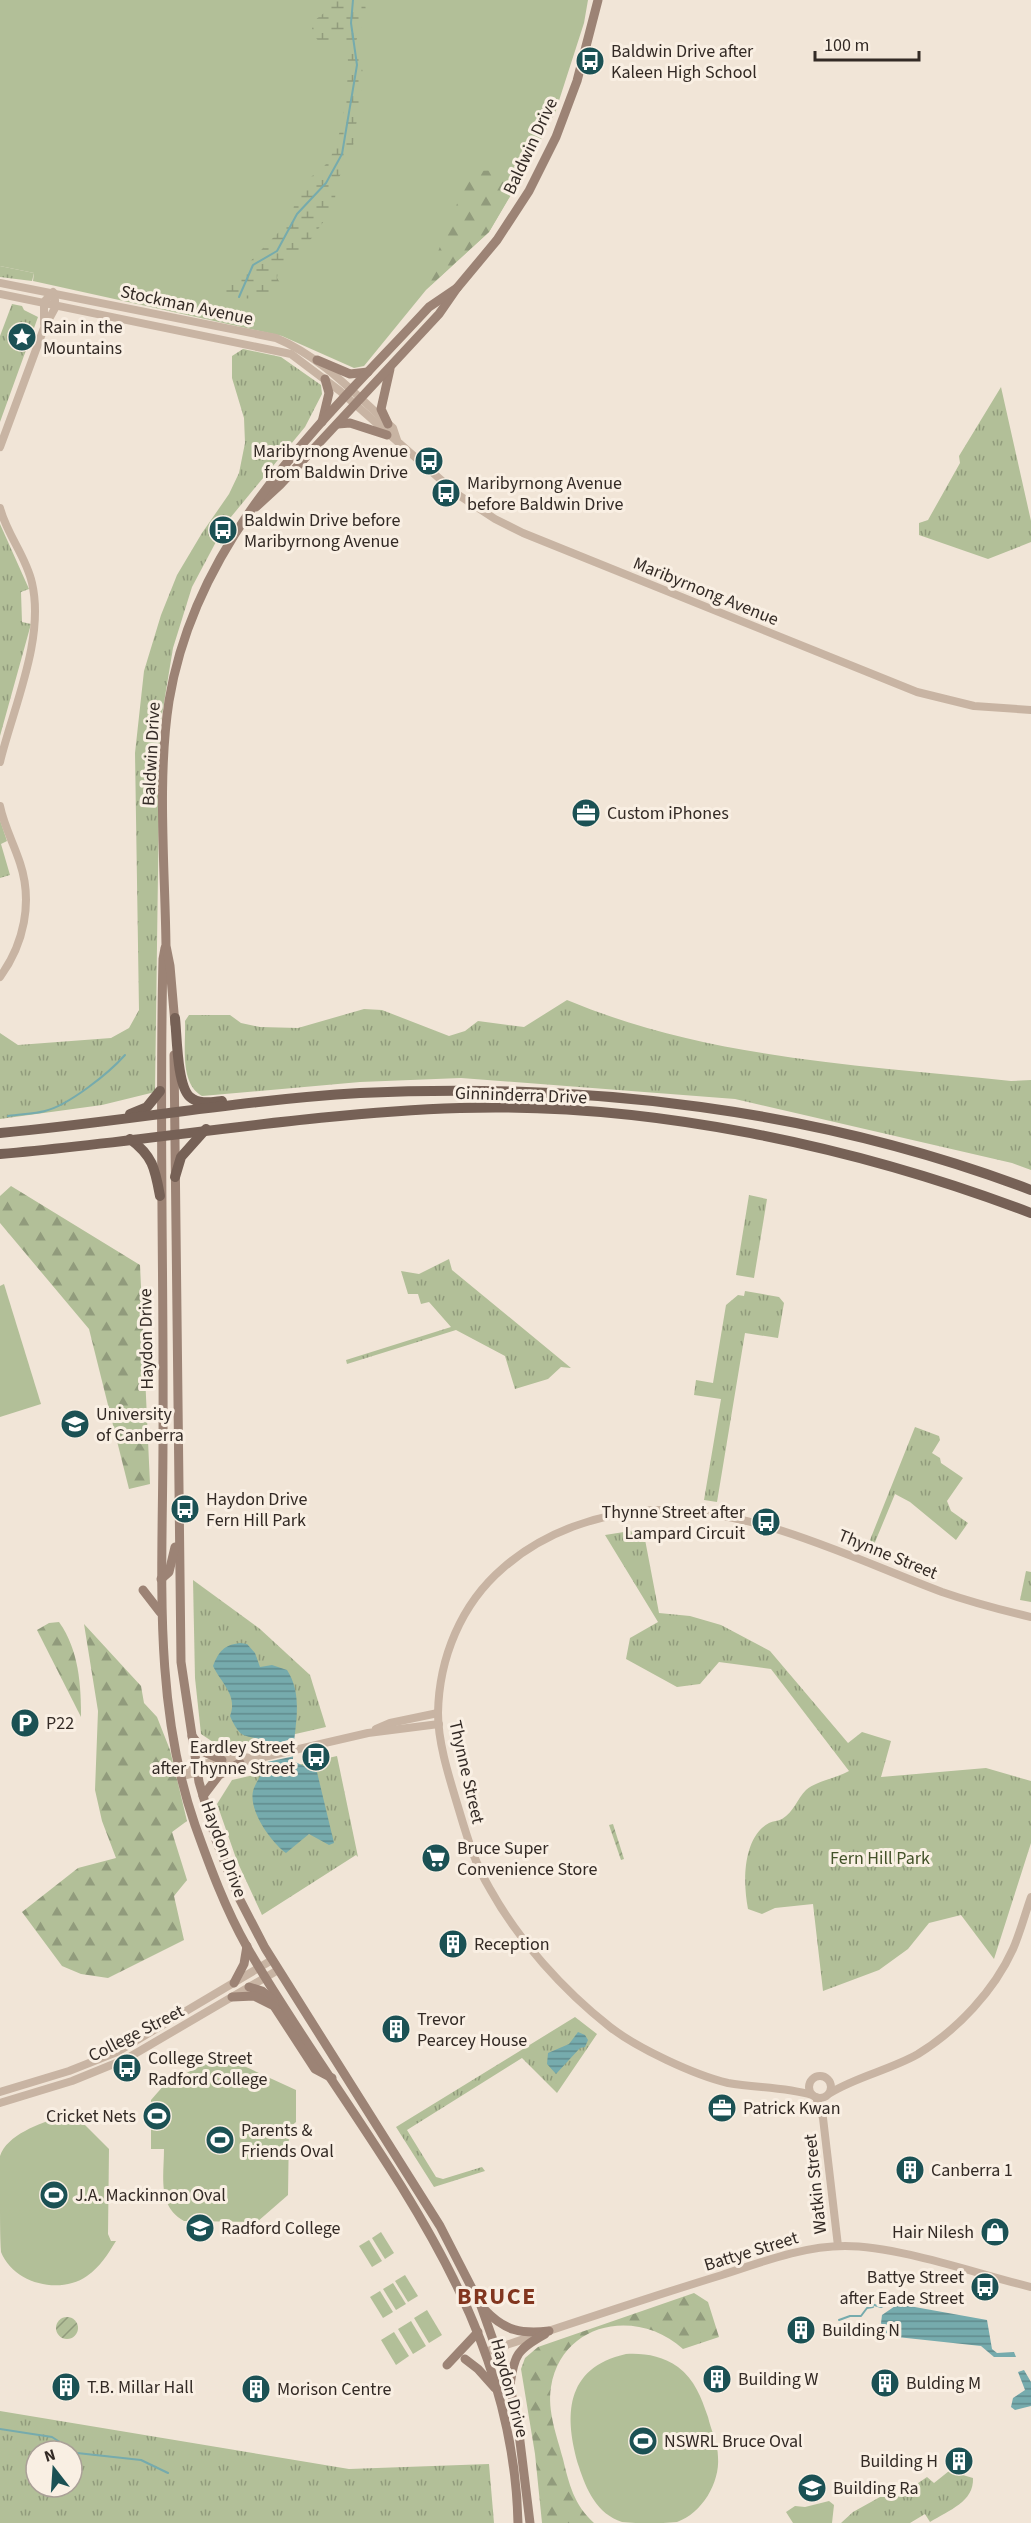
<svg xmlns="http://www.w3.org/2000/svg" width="1031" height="2523" font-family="'Source Sans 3',sans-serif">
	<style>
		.grass { fill: #b2bf98 }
		.forest { fill: url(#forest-firs) }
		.wetland { fill: url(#wetland-marsh) }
		.park { fill: url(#park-tufts); fill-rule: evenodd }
		.garden { fill: url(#garden-furrows) }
		.water { fill: url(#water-rules) }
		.pier { fill: #f1e5d7 }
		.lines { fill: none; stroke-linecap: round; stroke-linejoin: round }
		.stream { stroke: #76abad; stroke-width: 2 }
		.tertiary { stroke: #c8b4a3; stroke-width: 8 }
		.secondary { stroke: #9c8375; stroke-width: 9 }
		.primary { stroke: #766156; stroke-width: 10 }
		.labels { text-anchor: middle; stroke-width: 6; stroke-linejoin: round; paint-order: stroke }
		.poi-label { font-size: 18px; fill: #332a25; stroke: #f9efe3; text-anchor: start }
		.street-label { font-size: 18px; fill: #332a25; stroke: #f9efe3 }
		.park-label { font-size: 18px; fill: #435229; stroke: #f9efe3 }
		.district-label { font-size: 24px; font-weight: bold; letter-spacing: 1.5px; fill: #82361f; stroke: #f9efe3 }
	</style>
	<defs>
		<pattern id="forest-firs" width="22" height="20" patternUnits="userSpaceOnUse" patternTransform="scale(1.5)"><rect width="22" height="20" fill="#b2bf98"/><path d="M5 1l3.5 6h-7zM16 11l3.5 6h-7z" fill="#919b7c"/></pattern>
		<pattern id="wetland-marsh" width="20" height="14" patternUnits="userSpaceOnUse" patternTransform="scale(1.5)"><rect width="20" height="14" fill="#b2bf98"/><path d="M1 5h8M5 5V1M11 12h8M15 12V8" fill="none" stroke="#919b7c"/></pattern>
		<pattern id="park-tufts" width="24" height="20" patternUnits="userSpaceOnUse" patternTransform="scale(1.5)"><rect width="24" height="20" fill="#b2bf98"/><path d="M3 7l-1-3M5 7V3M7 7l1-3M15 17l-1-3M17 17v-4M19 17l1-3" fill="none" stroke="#919b7c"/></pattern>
		<pattern id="garden-furrows" width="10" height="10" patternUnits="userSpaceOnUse" patternTransform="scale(1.5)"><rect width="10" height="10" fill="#b2bf98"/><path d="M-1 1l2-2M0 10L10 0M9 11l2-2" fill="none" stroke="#919b7c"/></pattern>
		<pattern id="water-rules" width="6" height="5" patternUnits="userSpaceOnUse" patternTransform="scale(1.5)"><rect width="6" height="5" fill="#76abad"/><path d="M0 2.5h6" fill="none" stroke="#618b8d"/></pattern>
	</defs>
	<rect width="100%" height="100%" fill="#f1e5d7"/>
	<!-- grass -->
	<g class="grass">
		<polygon points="0,0 588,0 584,23 555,113 518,183 489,232 426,290 364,366 354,368 282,336 33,281 34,273 0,266"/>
		<polygon points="4,1284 41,1404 0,1417 0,1286"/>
		<path d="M210 2061H233L296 2090V2122L289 2128 288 2195 257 2222 184 2221C157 2206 164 2176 164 2149H151V2100L165 2084Z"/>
		<path d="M60 2117 83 2123 109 2149 108 2234 111 2241H116C108 2254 100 2267 87 2276 60 2295 14 2284 1 2252 0 2238 0 2213 0 2197 0 2186 0 2167 0 2156 7 2135 40 2123 60 2117Z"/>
		<polygon points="381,2232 394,2253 385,2259 372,2238"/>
		<polygon points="369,2240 382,2261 372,2267 359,2246"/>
		<polygon points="405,2275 418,2296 408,2302 395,2281"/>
		<polygon points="393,2283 406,2304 396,2310 383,2289"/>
		<polygon points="380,2291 393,2312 383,2318 370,2297"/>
		<polygon points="427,2310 442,2335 429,2343 414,2318"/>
		<polygon points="411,2321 426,2346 413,2354 398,2329"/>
		<polygon points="394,2332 409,2356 396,2365 381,2340"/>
		<path d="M626 2354C645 2353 662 2356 678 2367 695 2380 701 2397 708 2417 711 2430 718 2444 718 2457 720 2483 702 2513 677 2522 669 2523 657 2523 649 2523 641 2523 630 2523 622 2522 597 2514 586 2489 579 2467 564 2417 564 2368 626 2354Z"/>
		<polygon points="829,2501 834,2505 832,2523 793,2523 786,2512 795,2506 805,2507"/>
	</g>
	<!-- forest -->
	<g class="forest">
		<polygon points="525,170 489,232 431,285 426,282 470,171"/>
		<polygon points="11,1186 140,1265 150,1484 129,1489 89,1329 0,1223 0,1196"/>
		<path d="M59 1622C79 1650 81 1685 81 1717L37 1630 49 1623Z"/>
		<polygon points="84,1624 141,1686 144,1703 157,1717 170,1750 187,1821 172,1832 187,1880 174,1896 184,1940 108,1978 81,1974 62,1966 22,1912 78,1868 116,1858 102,1821 95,1790 98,1711"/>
		<path d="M694 2293 708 2302 719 2337 683 2349C638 2308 562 2321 551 2387 547 2411 557 2436 563 2459 569 2484 574 2505 594 2523H542L535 2454 521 2369 525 2358 538 2347Z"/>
	</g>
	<!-- wetland -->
	<path class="wetland" d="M334 0H365L366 15 356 41 361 52 363 78 352 153 337 181 334 207 298 257 278 271 277 278 282 286C263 303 245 298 221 297 240 270 262 249 285 226 297 214 292 199 299 188 306 178 319 173 326 164 344 143 352 66 346 40L342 38 324 45 314 37 311 23 328 10Z"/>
	<!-- park -->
	<g class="park">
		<polygon points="0,266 34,273 32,281 0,277"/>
		<polygon points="12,304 22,306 24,310 38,317 0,422 0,336"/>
		<polygon points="243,349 281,357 321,385 322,394 305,427 226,523 192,587 173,648 160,727 155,1092 102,1105 0,1119 0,1033 18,1045 111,1038 129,1028 139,1010 135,753 144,671 161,615 177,575 202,533 229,494 239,473 245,443 244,418 232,378 232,356"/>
		<polygon points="1001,387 1031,521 1031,542 988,559 919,535 919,523 928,520 960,463 959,456"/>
		<polygon points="0,524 29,589 21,592 22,622 31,624 0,736"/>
		<polygon points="0,820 7,841 1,844 10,875 0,878"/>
		<path d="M567 1000C708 1059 860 1065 1011 1081L1031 1080V1170L1012 1163 735 1099 461 1078 360 1082 202 1096C179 1083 186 1045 185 1021L189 1015H230L241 1023 260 1027 298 1028 364 1009 382 1010 449 1036 465 1031 478 1021 524 1027Z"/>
		<polygon points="749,1195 767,1199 754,1278 736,1275"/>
		<polygon points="449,1259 452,1270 571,1368 561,1367 548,1379 515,1389 505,1356 456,1330 347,1364 346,1360 451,1327 429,1302 421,1304 418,1294 408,1294 401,1271 419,1274"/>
		<polygon points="745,1291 779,1297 784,1303 778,1338 745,1333 717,1502 704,1500 721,1399 694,1395 696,1380 713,1383 726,1305 738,1295 744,1296"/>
		<polygon points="915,1427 939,1436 940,1440 932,1453 940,1458 941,1463 963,1478 947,1501 951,1511 968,1523 956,1540 910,1502 895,1494 873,1547 868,1545"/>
		<path d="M643 1529 659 1613 690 1616 721 1625 770 1651 848 1743 862 1732 891 1741 881 1777 986 1768 1031 1781V1843L994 1959 961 1915 929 1923 908 1949 879 1970 823 1991 813 1904 775 1908 762 1914 748 1909C743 1884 742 1838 769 1823 773 1821 778 1821 782 1819 794 1812 797 1799 806 1790 816 1781 837 1778 849 1771L771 1669 719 1662 700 1684 677 1687 626 1659 630 1638 658 1622 605 1535Z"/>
		<polygon points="1026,1571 1031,1572 1031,1602 1020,1600"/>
		<polygon points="193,1580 260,1629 310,1675 326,1727 225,1750 201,1734 195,1678"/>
		<polygon points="337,1756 358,1857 356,1855 262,1915 237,1861 217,1804 232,1780"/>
		<polygon points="575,2017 597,2034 557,2093 522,2058 407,2130 436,2177 443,2179 482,2167 485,2171 434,2187 396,2127"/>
		<path d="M0 2411 349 2469 489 2464 494 2523H0ZM36 2451H72V2487H36Z"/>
		<path d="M949 2471 973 2478C974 2502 949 2510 930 2522L925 2514 910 2523H841L853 2512 880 2497 899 2496 927 2477 934 2483Z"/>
	</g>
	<!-- garden -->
	<g class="garden">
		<polygon points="613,1824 624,1859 621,1860 609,1825"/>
		<circle cx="67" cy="2328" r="11"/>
	</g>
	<!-- water -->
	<g class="water">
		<path d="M240 1643 247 1644 255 1653 260 1667 272 1665 287 1670C305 1698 293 1729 293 1761L317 1772 334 1843 329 1845 309 1834 286 1853C271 1842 246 1808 254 1788 264 1766 268 1773 269 1745 248 1730 243 1746 230 1716 238 1695 221 1683 213 1666 219 1651 224 1645 240 1643Z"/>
		<polygon points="578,2032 585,2035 588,2040 585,2047 580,2048 556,2074 547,2064 548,2053 569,2044"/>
		<polygon points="898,2304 987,2320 992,2349 997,2353 1014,2352 1016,2357 994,2357 981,2346 897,2337 886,2333 881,2323 882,2315"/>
		<polygon points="1024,2370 1031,2382 1031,2406 1015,2410 1011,2407 1013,2398 1025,2390 1018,2372"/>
	</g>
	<!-- pier -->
	<polygon class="pier" points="288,1740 295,1756 267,1762 266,1746"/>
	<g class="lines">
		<!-- stream -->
		<g class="stream">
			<polyline points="239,297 253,265 277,251 297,214 326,183 342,154 357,65 351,23 353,0"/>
			<path d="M8 1116C20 1114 34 1114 45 1111 69 1105 109 1073 125 1055"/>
			<polyline points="839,2320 850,2316 861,2316 867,2308 873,2307 871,2304 881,2307 887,2304 891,2306"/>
			<polyline points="0,2429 52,2437 77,2453 141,2460 168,2473"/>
		</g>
		<!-- tertiary -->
		<g class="tertiary">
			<path d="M0 283 276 338C322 357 357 396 393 428L397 440"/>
			<polyline points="0,294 291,354 340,391 457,494 495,519 523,533 917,692 974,706 1031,710"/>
			<polyline points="44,324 44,302 53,292"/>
			<polyline points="0,447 44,328 55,308 55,300"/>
			<path d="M0 508C7 535 26 556 32 583 45 639 13 708 0 762"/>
			<path d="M0 806C4 826 14 844 20 863 33 902 24 944 0 977"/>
			<polyline points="376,1729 390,1723 438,1713"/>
			<polyline points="180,1768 242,1757 252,1758"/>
			<polyline points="182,1776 368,1733 439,1724"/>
			<circle cx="820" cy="2087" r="11"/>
			<polyline points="0,2092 69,2071 117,2052 272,1960"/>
			<path d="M830 2093C858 2076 890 2070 918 2054 957 2030 994 1991 1013 1949 1020 1933 1025 1914 1031 1897"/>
			<path d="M812 2095C785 2087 756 2088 728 2083 694 2075 637 2048 610 2027 563 1990 519 1941 490 1889 475 1864 467 1837 459 1810 450 1780 438 1744 438 1713 439 1658 461 1604 503 1568 544 1532 599 1513 653 1510 754 1507 851 1558 942 1592 971 1602 1001 1610 1031 1617"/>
			<polyline points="816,2097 823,2118 838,2246"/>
			<polyline points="0,2103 72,2081 126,2059 278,1970"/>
			<path d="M485 2352C564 2326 643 2299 722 2275 762 2262 803 2246 845 2246 899 2246 977 2274 1031 2287"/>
		</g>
		<!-- secondary -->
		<g class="secondary">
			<polyline points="317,360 350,374 368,372"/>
			<polyline points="322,422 329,393 325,379"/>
			<polyline points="338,424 350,423 387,435"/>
			<polyline points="388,424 381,409 390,369"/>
			<polyline points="256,507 280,485 439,314 457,288 497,240 529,191 556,137 577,81 598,0"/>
			<path d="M165 948 163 959C159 1120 164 1279 163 1439 163 1569 152 1701 195 1825 210 1867 225 1908 247 1947 355 2134 513 2294 518 2523"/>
			<path d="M175 1024 170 966 166 946C165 868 157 778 169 701 196 535 321 424 429 307L457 288"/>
			<polyline points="174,1055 181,1662 199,1782 216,1840 238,1896 265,1948 440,2226 481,2306 510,2388 517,2417 530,2523"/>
			<polyline points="161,1579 169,1572 175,1547"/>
			<polyline points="143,1590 160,1612"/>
			<polyline points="192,1736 204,1752 222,1760"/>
			<polyline points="203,1796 219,1775 240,1763"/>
			<polyline points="234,1983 244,1964 247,1946"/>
			<polyline points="249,1987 262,1991 274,2001"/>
			<polyline points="232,1997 254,1996 274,2006 315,2069 332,2078"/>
			<path d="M485 2310C505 2331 521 2334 549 2331"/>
			<polyline points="465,2359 478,2369 495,2388"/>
			<polyline points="447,2365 478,2332"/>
			<path d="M510 2385C514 2354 518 2349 545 2334"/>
		</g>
		<!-- primary -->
		<g class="primary">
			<path d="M175 1018C177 1036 177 1086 190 1097 199 1105 212 1102 222 1101"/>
			<polyline points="130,1114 147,1107 160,1091"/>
			<path d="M0 1133C120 1122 240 1100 360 1093 587 1082 818 1109 1031 1190"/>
			<path d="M130 1139C153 1156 155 1169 160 1196"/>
			<path d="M0 1154C154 1141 306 1113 460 1108 650 1102 855 1146 1031 1213"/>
			<polyline points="175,1177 181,1157 206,1129"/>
		</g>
	</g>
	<!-- icons -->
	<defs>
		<g id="bus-disc" transform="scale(1.5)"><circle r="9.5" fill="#1b5154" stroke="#f9efe3"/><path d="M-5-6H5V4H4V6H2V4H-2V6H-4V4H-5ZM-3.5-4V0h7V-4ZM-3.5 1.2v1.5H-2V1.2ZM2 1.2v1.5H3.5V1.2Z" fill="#fff"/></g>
		<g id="sight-disc" transform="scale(1.5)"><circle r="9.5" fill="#1b5154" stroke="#f9efe3"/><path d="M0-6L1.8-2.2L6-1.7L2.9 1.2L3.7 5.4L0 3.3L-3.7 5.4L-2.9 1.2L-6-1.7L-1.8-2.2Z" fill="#fff"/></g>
		<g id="office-disc" transform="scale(1.5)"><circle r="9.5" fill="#1b5154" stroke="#f9efe3"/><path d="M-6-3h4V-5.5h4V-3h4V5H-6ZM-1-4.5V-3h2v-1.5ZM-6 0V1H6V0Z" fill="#fff"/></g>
		<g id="university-disc" transform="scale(1.5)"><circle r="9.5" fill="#1b5154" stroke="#f9efe3"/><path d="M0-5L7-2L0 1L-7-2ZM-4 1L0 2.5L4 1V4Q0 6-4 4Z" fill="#fff"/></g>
		<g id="parking-disc" transform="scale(1.5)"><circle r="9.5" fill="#1b5154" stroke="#f9efe3"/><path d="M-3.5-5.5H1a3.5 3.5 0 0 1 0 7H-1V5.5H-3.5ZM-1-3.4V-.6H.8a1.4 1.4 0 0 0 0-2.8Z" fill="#fff"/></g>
		<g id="supermarket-disc" transform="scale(1.5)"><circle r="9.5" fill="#1b5154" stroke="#f9efe3"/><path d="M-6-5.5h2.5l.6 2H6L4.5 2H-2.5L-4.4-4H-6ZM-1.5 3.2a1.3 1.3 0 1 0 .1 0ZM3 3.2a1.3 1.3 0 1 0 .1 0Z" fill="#fff"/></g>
		<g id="building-disc" transform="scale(1.5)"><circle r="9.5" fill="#1b5154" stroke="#f9efe3"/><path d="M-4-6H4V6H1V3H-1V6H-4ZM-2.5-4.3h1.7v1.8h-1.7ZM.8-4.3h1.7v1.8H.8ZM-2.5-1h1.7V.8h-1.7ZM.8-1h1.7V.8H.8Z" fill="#fff"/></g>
		<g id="stadium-disc" transform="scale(1.5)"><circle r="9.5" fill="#1b5154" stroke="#f9efe3"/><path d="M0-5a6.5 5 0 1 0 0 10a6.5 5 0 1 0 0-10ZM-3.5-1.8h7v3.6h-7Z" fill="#fff"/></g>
		<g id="school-disc" transform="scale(1.5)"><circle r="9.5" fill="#1b5154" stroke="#f9efe3"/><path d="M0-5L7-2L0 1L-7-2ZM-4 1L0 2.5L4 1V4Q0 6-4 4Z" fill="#fff"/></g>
		<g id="shop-disc" transform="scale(1.5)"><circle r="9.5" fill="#1b5154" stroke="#f9efe3"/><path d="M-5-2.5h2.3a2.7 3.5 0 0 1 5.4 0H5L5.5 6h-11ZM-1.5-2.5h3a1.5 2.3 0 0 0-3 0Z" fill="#fff"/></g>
	</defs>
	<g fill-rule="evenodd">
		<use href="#bus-disc" x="590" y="61"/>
		<use href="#sight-disc" x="22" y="337"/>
		<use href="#bus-disc" x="429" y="461"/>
		<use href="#bus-disc" x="446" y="493"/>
		<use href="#bus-disc" x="223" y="530"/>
		<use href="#office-disc" x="586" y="813"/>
		<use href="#university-disc" x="75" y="1424"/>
		<use href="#bus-disc" x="185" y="1509"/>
		<use href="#bus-disc" x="766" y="1522"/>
		<use href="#parking-disc" x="25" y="1723"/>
		<use href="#bus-disc" x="316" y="1757"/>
		<use href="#supermarket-disc" x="436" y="1858"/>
		<use href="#building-disc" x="453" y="1944"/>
		<use href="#building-disc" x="396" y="2029"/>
		<use href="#bus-disc" x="127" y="2068"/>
		<use href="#office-disc" x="722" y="2108"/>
		<use href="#stadium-disc" x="157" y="2116"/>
		<use href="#stadium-disc" x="220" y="2140"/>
		<use href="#building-disc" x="910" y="2170"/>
		<use href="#stadium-disc" x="54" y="2195"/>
		<use href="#school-disc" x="200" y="2228"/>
		<use href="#shop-disc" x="995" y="2232"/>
		<use href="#bus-disc" x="985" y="2287"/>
		<use href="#building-disc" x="801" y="2330"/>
		<use href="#building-disc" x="717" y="2379"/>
		<use href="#building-disc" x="885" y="2383"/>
		<use href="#building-disc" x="66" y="2387"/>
		<use href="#building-disc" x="256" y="2389"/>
		<use href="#stadium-disc" x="643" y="2441"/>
		<use href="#building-disc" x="959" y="2461"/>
		<use href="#university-disc" x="812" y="2488"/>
	</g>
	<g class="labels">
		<!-- poi labels -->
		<g class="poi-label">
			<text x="611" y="57">Baldwin Drive after<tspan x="611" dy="21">Kaleen High School</tspan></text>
			<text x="43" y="333">Rain in the<tspan x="43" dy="21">Mountains</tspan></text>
			<text x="408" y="457" text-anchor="end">Maribyrnong Avenue<tspan x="408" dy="21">from Baldwin Drive</tspan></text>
			<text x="467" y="489">Maribyrnong Avenue<tspan x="467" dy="21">before Baldwin Drive</tspan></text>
			<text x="244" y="526">Baldwin Drive before<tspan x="244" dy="21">Maribyrnong Avenue</tspan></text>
			<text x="607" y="819">Custom iPhones</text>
			<text x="96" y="1420">University<tspan x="96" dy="21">of Canberra</tspan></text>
			<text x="206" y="1505">Haydon Drive<tspan x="206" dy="21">Fern Hill Park</tspan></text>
			<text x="745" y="1518" text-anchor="end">Thynne Street after<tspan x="745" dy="21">Lampard Circuit</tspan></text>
			<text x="46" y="1729">P22</text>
			<text x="295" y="1753" text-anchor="end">Eardley Street<tspan x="295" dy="21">after Thynne Street</tspan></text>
			<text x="457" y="1854">Bruce Super<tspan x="457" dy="21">Convenience Store</tspan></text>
			<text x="474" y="1950">Reception</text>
			<text x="417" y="2025">Trevor<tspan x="417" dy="21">Pearcey House</tspan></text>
			<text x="148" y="2064">College Street<tspan x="148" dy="21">Radford College</tspan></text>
			<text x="743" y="2114">Patrick Kwan</text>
			<text x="136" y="2122" text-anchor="end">Cricket Nets</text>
			<text x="241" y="2136">Parents &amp;<tspan x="241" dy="21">Friends Oval</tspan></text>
			<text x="931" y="2176">Canberra 1</text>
			<text x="75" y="2201">J.A. Mackinnon Oval</text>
			<text x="221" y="2234">Radford College</text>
			<text x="974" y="2238" text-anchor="end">Hair Nilesh</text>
			<text x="964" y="2283" text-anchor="end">Battye Street<tspan x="964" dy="21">after Eade Street</tspan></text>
			<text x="822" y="2336">Building N</text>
			<text x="738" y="2385">Building W</text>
			<text x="906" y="2389">Bulding M</text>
			<text x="87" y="2393">T.B. Millar Hall</text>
			<text x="277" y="2395">Morison Centre</text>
			<text x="664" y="2447">NSWRL Bruce Oval</text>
			<text x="938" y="2467" text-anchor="end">Building H</text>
			<text x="833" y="2494">Building Ra</text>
		</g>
		<!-- street labels -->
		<g class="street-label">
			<text transform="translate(530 146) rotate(-65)" y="6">Baldwin Drive</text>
			<text transform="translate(187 305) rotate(12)" y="6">Stockman Avenue</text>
			<text transform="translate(706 591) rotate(22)" y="6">Maribyrnong Avenue</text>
			<text transform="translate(151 754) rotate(-87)" y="6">Baldwin Drive</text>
			<text transform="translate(521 1095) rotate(2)" y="6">Ginninderra Drive</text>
			<text transform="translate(146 1339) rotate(-91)" y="6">Haydon Drive</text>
			<text transform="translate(888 1554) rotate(22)" y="6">Thynne Street</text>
			<text transform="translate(467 1772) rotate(77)" y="6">Thynne Street</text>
			<text transform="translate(224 1849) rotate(70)" y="6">Haydon Drive</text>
			<text transform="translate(136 2033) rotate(-27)" y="6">College Street</text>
			<text transform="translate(815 2184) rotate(-96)" y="6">Watkin Street</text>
			<text transform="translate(751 2251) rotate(-17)" y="6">Battye Street</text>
			<text transform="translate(510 2388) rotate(75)" y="6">Haydon Drive</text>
		</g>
		<!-- park labels -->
		<g class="park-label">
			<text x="880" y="1864">Fern Hill Park</text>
		</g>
		<!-- district labels -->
		<g class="district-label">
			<text x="497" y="2304">BRUCE</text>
		</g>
	</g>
	<!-- north arrow -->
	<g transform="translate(54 2469) rotate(343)"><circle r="28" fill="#f9efe3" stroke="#aaa097" stroke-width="1.5"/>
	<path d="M0-4.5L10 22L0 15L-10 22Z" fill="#1b5154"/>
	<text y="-9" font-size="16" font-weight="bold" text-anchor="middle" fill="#332a25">N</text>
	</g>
	<!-- scale -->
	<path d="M815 51v9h104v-9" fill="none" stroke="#332a25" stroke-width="3"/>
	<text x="824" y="51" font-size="18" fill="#332a25" stroke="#f9efe3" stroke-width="4.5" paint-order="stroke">100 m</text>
</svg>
